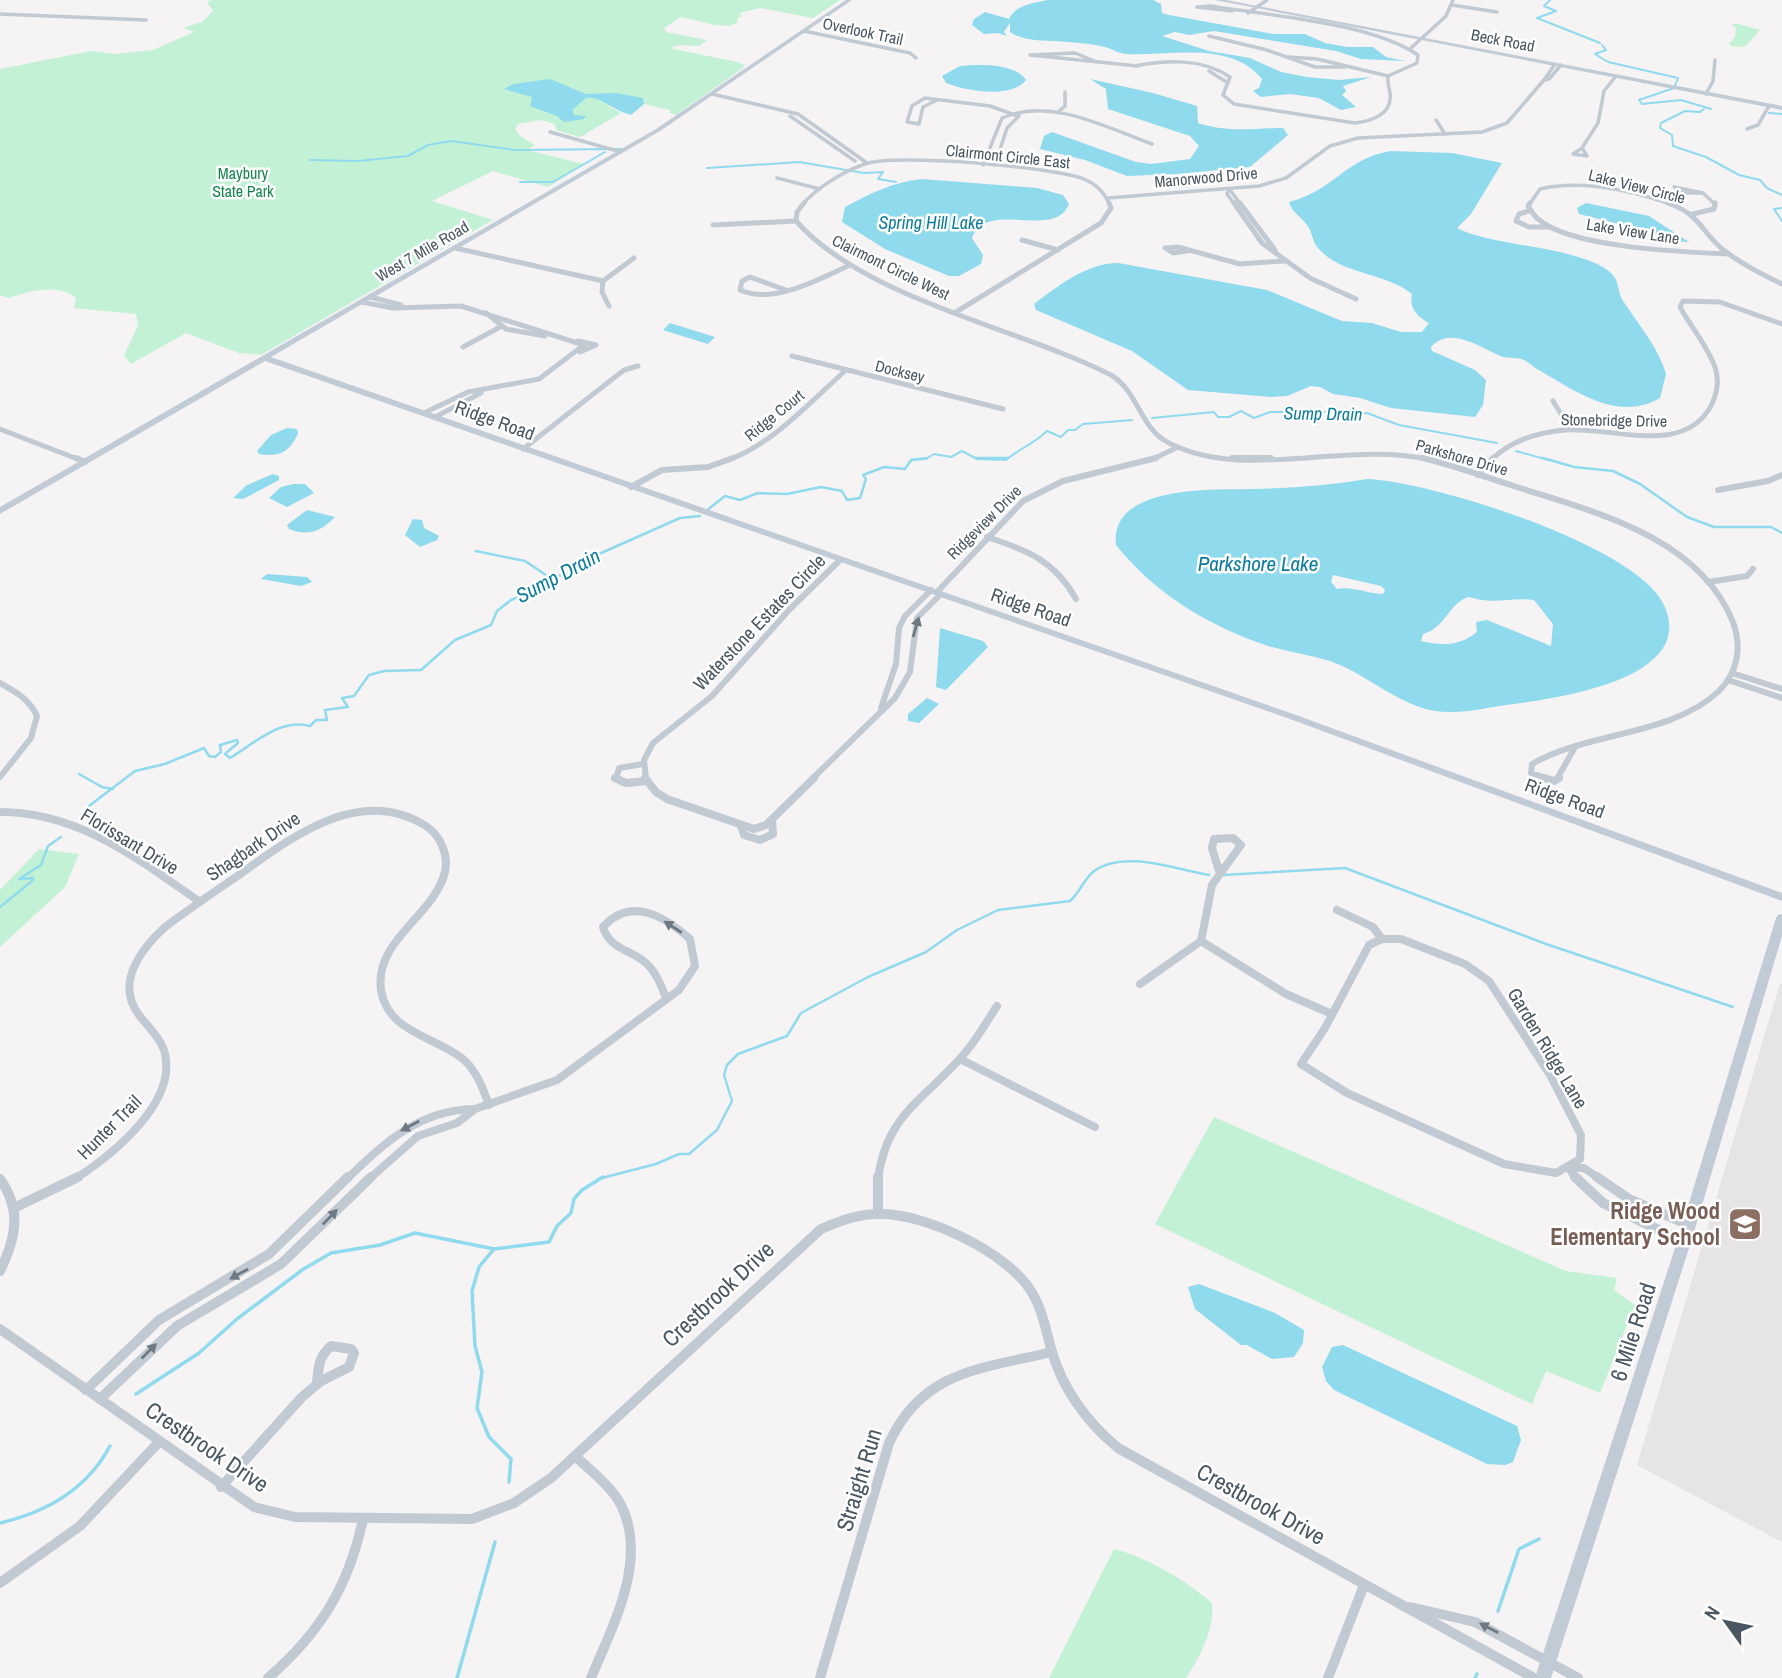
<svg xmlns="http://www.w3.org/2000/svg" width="1782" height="1678" font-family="'Archivo Narrow',sans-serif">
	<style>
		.education { fill: #e6e4e5 }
		.green { fill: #c3f1d5 }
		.water { fill: #90daee; fill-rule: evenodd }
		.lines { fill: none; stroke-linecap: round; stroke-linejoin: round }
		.stream-far2 { stroke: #90daee; stroke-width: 2 }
		.stream-far1 { stroke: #90daee; stroke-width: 2.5 }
		.stream { stroke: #90daee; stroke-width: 3.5 }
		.street-far4 { stroke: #c1cad2; stroke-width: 3.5 }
		.street-far3 { stroke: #c1cad2; stroke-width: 5 }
		.street-far2 { stroke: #c1cad2; stroke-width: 6 }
		.street-far1 { stroke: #c1cad2; stroke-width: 8 }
		.street { stroke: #c1cad2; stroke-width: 10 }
		.secondary { fill: #c1cbd6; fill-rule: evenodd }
		.oneway { fill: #6e7983 }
		.labels { text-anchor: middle; stroke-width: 5; stroke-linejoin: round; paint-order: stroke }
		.far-street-label { font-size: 16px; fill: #4a5661; stroke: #fff }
		.far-park-label { font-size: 16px; fill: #17864f; stroke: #fff }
		.far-water-label { font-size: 18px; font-style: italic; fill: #0c7c9b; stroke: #fff }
		.street-label { font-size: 19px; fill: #4a5661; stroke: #fff }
		.water-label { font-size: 21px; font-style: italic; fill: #0c7c9b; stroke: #fff }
		.near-education-label { font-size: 23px; font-weight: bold; fill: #785e54; stroke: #fff; text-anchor: end }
		.near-street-label { font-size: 23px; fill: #4a5661; stroke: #fff }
	</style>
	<rect width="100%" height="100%" fill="#f5f3f3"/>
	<!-- education -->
	<polygon class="education" points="1780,983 1782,984 1782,1542 1637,1465"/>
	<!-- green -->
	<g class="green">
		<path d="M212 0H840L813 18 761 8 739 13 742 16 737 19 738 22 730 26 715 25 681 17 664 28 666 32 707 40 699 46 680 45 669 48 737 62 744 65 743 68 676 115 670 113V110L644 104 643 99 608 106 621 113 580 137 556 130 555 124 541 120 518 124 515 129 520 136 535 145 527 150 584 164 548 187 493 171 432 201 493 220 261 355 239 353 186 333 131 364 124 356 138 325 136 314 74 308 76 298C59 283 28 291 9 298L0 295V69L91 51 115 54 153 50 194 32 183 28 202 22 213 11 207 2Z"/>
		<polygon points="1735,23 1760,30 1745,47 1731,46 1729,43 1735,37 1736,28 1732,25"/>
		<polygon points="39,849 79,854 65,887 0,947 0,890"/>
		<polygon points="1214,1117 1566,1271 1617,1278 1614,1290 1635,1305 1600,1393 1546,1371 1532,1404 1155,1224"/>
		<path d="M1114 1549C1147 1557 1186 1581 1212 1603 1215 1629 1200 1656 1186 1678H1049Z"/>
	</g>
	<!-- water -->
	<g class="water">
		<path d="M1048 0H1153L1161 4 1162 13 1169 15 1274 34H1305L1325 43 1347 47H1373L1386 57 1405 61 1361 59 1336 51 1214 31 1189 35 1175 32 1162 36 1209 51 1250 58 1281 72 1307 77 1339 80 1371 77 1343 86 1346 91 1342 95 1356 107 1341 110 1319 98 1290 94 1261 97 1253 91 1259 88 1262 79C1231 40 1169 56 1125 54 1118 53 1112 49 1105 47 1093 44 1080 43 1068 42 1049 40 1026 43 1010 32V23L1004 32 1007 36 998 33 984 34 972 25 974 19 985 12 1009 19C1015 5 1034 3 1048 0Z"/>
		<path d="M960 66C979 64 1015 63 1026 80 1011 99 966 91 946 83L942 76Z"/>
		<path d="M550 79 586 94 616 93 643 98 644 104 631 115C613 111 602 96 586 98L573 109 574 115 586 116 584 119 564 122 557 116 530 106 532 97 504 89 513 84Z"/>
		<path d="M1090 79 1153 93 1197 106 1198 123C1228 133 1253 128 1283 128L1288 135 1250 167 1177 174 1127 176 1085 160 1040 149 1044 136 1052 132 1136 162 1151 164 1190 159 1199 146 1190 136 1108 109 1106 89Z"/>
		<path d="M1390 151 1452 153 1502 163 1471 214 1457 228C1493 247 1581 246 1611 273 1620 281 1617 292 1623 301 1637 322 1653 341 1663 365L1666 374 1660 398C1617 423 1574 390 1537 369 1533 367 1529 362 1524 360 1518 357 1510 359 1503 357 1480 348 1451 325 1431 347L1432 351 1475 370 1486 380 1483 405 1475 417 1391 408 1360 398 1333 394 1320 387 1311 386 1287 396 1271 397 1188 390 1132 351 1036 310 1034 304C1058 286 1087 263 1118 263L1267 290 1342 321 1372 323 1401 332H1422L1429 323C1416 316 1409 308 1412 294 1385 272 1341 275 1318 248 1312 241 1313 235 1309 228 1304 218 1292 214 1289 202 1335 190 1343 160 1390 151Z"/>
		<path d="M922 179 1037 188 1063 195 1069 204C1054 241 987 198 972 238L983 255 981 264 959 276H949L885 249 842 222 845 207C871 193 893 182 922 179Z"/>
		<polygon points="1586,203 1649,216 1689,242 1672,241 1658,234 1579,214 1577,208"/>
		<polygon points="670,323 715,337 708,344 663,330"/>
		<path d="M287 428 297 429 298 434C288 453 280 457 259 454L257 451 271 435Z"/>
		<polygon points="273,474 279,476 279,480 243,499 233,498 247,485"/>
		<path d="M1368 479C1432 482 1636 545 1664 605 1698 679 1558 698 1514 704 1488 707 1461 715 1435 711 1396 704 1367 674 1330 661 1310 655 1289 652 1268 646 1209 626 1155 594 1116 545 1109 484 1215 490 1254 489 1292 488 1331 485 1368 479ZM1333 575 1381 586 1385 590 1383 594C1367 594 1354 586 1337 589L1331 582ZM1469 597C1496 605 1508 597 1534 600L1553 624 1551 646 1487 620 1476 622 1477 632C1460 646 1442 646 1421 641L1423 634C1447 627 1448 603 1469 597Z"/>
		<polygon points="293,484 305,484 314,493 287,507 269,498 281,487"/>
		<path d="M307 510 335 517C321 531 309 537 289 529L287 525Z"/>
		<polygon points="413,519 422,520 424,528 439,536 437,540 420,547 405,535"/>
		<polygon points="267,574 307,577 312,582 301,586 261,579"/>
		<polygon points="940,628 983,641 988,647 946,690 936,687"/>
		<polygon points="927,698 939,704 919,723 908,721 908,714"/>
		<polygon points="1199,1284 1275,1313 1304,1330 1303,1343 1294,1357 1272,1359 1247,1345 1241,1345 1195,1309 1188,1287"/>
		<polygon points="1343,1345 1517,1426 1521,1440 1513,1462 1505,1465 1487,1464 1334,1390 1326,1381 1322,1367 1332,1347"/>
	</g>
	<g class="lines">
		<!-- stream-far2 -->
		<g class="stream-far2">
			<polyline points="1550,0 1544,6 1556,11 1537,18 1600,43"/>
			<polyline points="1602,45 1606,50 1595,54 1608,62 1678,78 1674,88 1639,100 1642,104 1681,100 1711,109"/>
			<polyline points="1704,109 1700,112 1685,111 1661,123 1660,128 1672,135 1673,146 1706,157 1739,175 1760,180 1767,188 1782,195"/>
			<polyline points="1769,113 1782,114"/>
			<polyline points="310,160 358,161 408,156 428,145 451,141 515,150 621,149"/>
			<polyline points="707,168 799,162 864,173 883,172 878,179 896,182"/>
			<polyline points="520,182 553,182 605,152"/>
			<polyline points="1782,208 1774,209 1782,221"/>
			<polyline points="1152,418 1214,412 1218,417 1229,417 1241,411 1254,418 1270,412 1333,412 1347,416 1367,413 1399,425 1497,443"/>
			<polyline points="1516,451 1549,460"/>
			<path d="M911 460 926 459 934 454 951 457 962 451 977 459 1006 460C1020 448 1034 444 1047 431L1061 437 1068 430H1075L1083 424 1132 420"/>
		</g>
		<!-- stream-far1 -->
		<g class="stream-far1">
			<polyline points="976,458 1008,458"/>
			<polyline points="1543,458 1574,467 1613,471 1640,484 1687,517 1714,527 1771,527 1782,533"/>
			<polyline points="706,511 725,496 740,500 758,493 787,494 821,487 842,491 847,500 860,498 866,479 863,475 884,467 905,469 911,460 927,458"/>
			<polyline points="476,551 525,561 549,577"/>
			<polyline points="79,774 102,787 113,789"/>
			<path d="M85 809 135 771 165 764 204 748 209 756 215 757 221 752 220 745 237 740 238 743 225 754 230 758C255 743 280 718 310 726L316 720H327L325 710 348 707 342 698 354 696 369 675 384 671 421 670 455 640 491 625 497 611 511 600 528 593 544 579 572 573 599 554 680 518 700 516"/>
			<polyline points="1223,875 1345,868 1546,944 1733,1007"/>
			<polyline points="0,907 32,881 33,878 19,879 41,865 48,846 61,837"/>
			<path d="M598 1179 656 1164 679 1154H689L717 1130 732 1101 724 1075 727 1065 738 1054 787 1036 801 1013 868 977 926 952 957 930 998 910 1070 901C1080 892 1084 879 1094 871 1124 849 1177 870 1209 875"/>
		</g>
		<!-- stream -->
		<g class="stream">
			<polyline points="494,1249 479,1267 472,1291 475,1346 482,1372 477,1408 489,1437 511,1459 509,1482"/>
			<polyline points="136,1394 199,1353 237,1319 302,1270 331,1253 380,1245 415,1233 494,1249 549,1242 557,1226 571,1213 574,1199 582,1190 603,1177"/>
			<path d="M0 1523C47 1512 87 1489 110 1446"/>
			<polyline points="1498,1611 1519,1549 1539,1539"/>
			<polyline points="457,1678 495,1542"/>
			<polyline points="1475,1678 1477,1674"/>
		</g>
		<!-- street-far4 -->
		<g class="street-far4">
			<polyline points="1452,5 1497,12"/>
			<path d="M1232 11 1197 7 1211 6C1270 16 1369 22 1418 55L1417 63 1388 76"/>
			<polyline points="1248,13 1267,0"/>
			<polyline points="0,14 146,20"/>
			<polyline points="804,31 910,53 916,58"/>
			<polyline points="1209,36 1267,50 1315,67 1345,67"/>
			<polyline points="1411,48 1446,16 1453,0"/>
			<polyline points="1289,57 1317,59 1388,76"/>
			<polyline points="1097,62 1075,53 1030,55 1138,66"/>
			<polyline points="1555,64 1544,80 1549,79 1561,65"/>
			<path d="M1135 66C1168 60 1202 58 1230 77L1223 95 1234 104 1355 123C1372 121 1393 114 1390 93 1389 86 1387 83 1388 76"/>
			<polyline points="1209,71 1228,83"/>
			<polyline points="712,94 798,114 867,163"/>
			<polyline points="1706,94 1713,81 1715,60"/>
			<polyline points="937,100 923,107 919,124 907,122 912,106 925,98 990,106 1018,116"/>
			<polyline points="1058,112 1065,106 1065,92"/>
			<polyline points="790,116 855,161"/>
			<polyline points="1436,120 1445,134"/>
			<polyline points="1747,129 1758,125 1769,106"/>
			<polyline points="550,132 621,152"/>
			<polygon points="1582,148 1587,156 1573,154"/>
			<polyline points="1582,148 1598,123 1604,91 1616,76"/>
			<path d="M983 165 1002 118C1051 97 1105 127 1152 144"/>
			<polyline points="995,165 1007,128 1019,116"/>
			<polyline points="777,178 820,189"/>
			<polyline points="1229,189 1227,194 1235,205"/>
			<polyline points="1230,190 1241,205"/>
			<polyline points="1702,193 1683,193 1674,187 1703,193 1716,205"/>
			<polyline points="1108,198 1259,186 1286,178 1330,146 1358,138 1482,132 1507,123 1544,80"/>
			<path d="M802 205C816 188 844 171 865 164 895 153 1053 167 1084 179 1096 184 1105 193 1110 205"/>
			<path d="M1529 205 1540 189C1583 179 1633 191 1673 205"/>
		</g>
		<!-- street-far3 -->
		<g class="street-far3">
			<path d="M804 203 797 212 796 221C865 299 1019 328 1111 375 1139 392 1140 429 1169 443 1245 482 1347 440 1431 460"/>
			<polyline points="1234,203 1262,243 1310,278 1356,299"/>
			<polyline points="1240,203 1275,250"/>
			<path d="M1530 203 1528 206C1531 210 1534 216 1538 219 1571 248 1684 252 1729 254"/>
			<path d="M1668 203C1699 214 1700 229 1721 248 1739 263 1761 274 1782 284"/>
			<polyline points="1529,211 1519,214 1516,221 1529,227 1550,227"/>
			<polyline points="1693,214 1714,209 1715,203"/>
			<polyline points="713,225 796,221"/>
			<polyline points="1022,240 1058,250"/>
			<polyline points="455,248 603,281"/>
			<polyline points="1187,251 1173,253 1165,248 1178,247 1240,264 1284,261"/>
			<path d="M786 290 750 277 742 281 740 290C774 305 819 279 850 265"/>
			<polyline points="370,297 401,305"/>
			<polyline points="361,302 393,308 461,306 584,345 539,379 468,392 424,413"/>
			<polyline points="609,306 602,292 603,281 634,258"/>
			<polyline points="956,312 1101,223 1111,208 1109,203"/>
			<polyline points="486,313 506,329 545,336"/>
			<polyline points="578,341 596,345 580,352"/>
			<polyline points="463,347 502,326"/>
			<polyline points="792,356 1003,409"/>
			<polyline points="1553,401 1570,429"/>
			<polyline points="435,417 481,393"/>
			<polyline points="0,429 80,460"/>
			<polyline points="523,449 624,370 638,366"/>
			<path d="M728 460C773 444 810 402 846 370"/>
			<polyline points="1151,460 1178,447"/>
			<path d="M1491 460C1512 440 1536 433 1564 430 1611 426 1685 458 1712 404 1717 393 1719 379 1715 367 1707 345 1691 327 1680 307L1683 301 1720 302 1782 324"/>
		</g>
		<!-- street-far2 -->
		<g class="street-far2">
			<polyline points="76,458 85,462"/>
			<polyline points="1232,458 1271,458"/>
			<path d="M1423 458C1456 466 1488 478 1520 488 1598 513 1699 538 1733 622 1742 647 1738 672 1719 691 1672 736 1586 732 1532 764L1531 773 1549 779"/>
			<polyline points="1478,475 1493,458"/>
			<polyline points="631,487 662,470 708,467 733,458"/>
			<polyline points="1718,490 1768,481 1782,475"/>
			<path d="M987 537C1027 550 1055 561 1076 599"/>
			<polyline points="1708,582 1747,576 1753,569"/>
			<polyline points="937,592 1023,501 1063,481 1156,458"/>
			<polyline points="1732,673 1782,689"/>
			<polyline points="1728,680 1782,698"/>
			<path d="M0 683C16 692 29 699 37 716L31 738 0 777"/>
			<polyline points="881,708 896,664 899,628 905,616 931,590"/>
			<polyline points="616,779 619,768 643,764"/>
			<polyline points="646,779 644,760 653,743 712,696 790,609 840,560"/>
			<polyline points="812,779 895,698 910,672 917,618 941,594"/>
			<polyline points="1557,779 1575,747"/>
		</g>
		<!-- street-far1 -->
		<g class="street-far1">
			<polyline points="615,778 626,783 647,781"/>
			<polyline points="645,778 656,792 667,799 754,829 766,825 814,778"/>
			<polyline points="1544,778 1554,781 1559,778"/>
			<path d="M0 812C79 812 138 859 200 902"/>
			<polyline points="741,826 744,835 760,840 773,834 772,820"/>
			<polyline points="1219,871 1212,848 1214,839 1233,838 1241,845 1212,885 1201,941 1286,994 1332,1014"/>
			<polyline points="1337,910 1373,927 1382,939"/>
			<polygon points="1382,939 1401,939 1465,964 1489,981 1550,1075 1581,1135 1580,1159 1556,1173 1504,1164 1347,1093 1301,1064 1325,1028 1369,945"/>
			<polyline points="1140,984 1201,941"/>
			<polyline points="960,1059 1095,1127"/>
			<polyline points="1569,1168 1584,1168 1600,1179"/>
			<polyline points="1569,1168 1576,1179"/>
			<path d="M75 1179C112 1155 180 1101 164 1050 159 1036 148 1027 139 1015 115 983 141 949 165 927 189 909 214 892 239 875 292 837 360 784 426 826 440 835 449 855 445 872 434 916 374 940 381 990 387 1032 436 1037 463 1059 477 1071 483 1089 489 1105"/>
			<path d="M347 1179C384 1143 419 1110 474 1109"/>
			<path d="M369 1179 418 1136 457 1123 475 1109 557 1080 679 990 695 966 690 939C664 916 631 896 603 927 610 950 630 949 646 963 656 972 661 985 666 998"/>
			<path d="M878 1179C886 1119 917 1104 955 1064 972 1047 984 1026 997 1006"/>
		</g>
		<!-- street -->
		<g class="street">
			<polyline points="878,1177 878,1212"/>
			<polyline points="1575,1177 1603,1203 1684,1242"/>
			<polyline points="1597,1177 1629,1199 1689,1225"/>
			<path d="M0 1179C22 1210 16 1238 0 1271"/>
			<polyline points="16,1207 78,1177"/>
			<path d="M0 1329 254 1507 295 1517 472 1519 514 1503 551 1478 821 1229C840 1221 857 1214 878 1214 923 1212 1007 1252 1031 1291 1043 1310 1046 1332 1052 1352 1064 1392 1087 1422 1118 1448L1534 1678"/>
			<polyline points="86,1390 159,1320 269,1254 348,1177"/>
			<polyline points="100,1399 177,1326 281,1264 371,1177"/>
			<path d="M575 1456C589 1469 606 1482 617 1498 652 1554 613 1625 591 1678"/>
			<path d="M221 1487 302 1397 321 1381 349 1367 354 1353 351 1349 331 1346C319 1356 318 1368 317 1383"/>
			<polyline points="0,1583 80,1526 159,1442"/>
			<polyline points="1410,1607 1475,1622 1578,1678"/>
			<path d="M268 1678C320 1633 349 1586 363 1519"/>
			<path d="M820 1678 889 1443C923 1370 981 1369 1052 1352"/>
			<polyline points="1328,1678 1364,1585"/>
		</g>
		<!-- secondary -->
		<g class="secondary">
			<polygon points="846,0 852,0 660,131 271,357 1296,715 1782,893 1782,901 1290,719 265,361 0,514 0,507 656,129"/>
			<polygon points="1215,0 1226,0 1782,106 1782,110"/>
			<polygon points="1782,914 1782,936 1691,1242 1551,1678 1535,1678 1677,1242 1776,918 1778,915"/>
		</g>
	</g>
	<!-- one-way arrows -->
	<defs><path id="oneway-solid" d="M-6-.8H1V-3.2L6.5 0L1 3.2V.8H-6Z" transform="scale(1.75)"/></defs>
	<g class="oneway">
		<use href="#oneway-solid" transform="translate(916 627) rotate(-74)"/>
		<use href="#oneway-solid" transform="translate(673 927) rotate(-147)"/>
		<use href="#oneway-solid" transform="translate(410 1126) rotate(152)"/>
		<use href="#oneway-solid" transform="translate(330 1217) rotate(-46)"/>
		<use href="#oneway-solid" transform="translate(239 1274) rotate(151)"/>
		<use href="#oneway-solid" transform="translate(149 1351) rotate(-45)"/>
		<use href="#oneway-solid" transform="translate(1489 1628) rotate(-153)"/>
	</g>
	<!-- icons -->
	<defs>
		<g id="school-square" transform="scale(1.75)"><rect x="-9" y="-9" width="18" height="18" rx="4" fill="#8d6e63" stroke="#fff"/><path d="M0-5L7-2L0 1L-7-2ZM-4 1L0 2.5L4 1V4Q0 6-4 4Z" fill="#fff"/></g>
	</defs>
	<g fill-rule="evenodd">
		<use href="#school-square" x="1745" y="1224"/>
	</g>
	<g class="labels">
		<!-- far-street labels -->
		<g class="far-street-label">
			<text transform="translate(863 31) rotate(12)" y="6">Overlook Trail</text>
			<text transform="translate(1503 40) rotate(11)" y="6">Beck Road</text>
			<text transform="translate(1008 156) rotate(6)" y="6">Clairmont Circle East</text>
			<text transform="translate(1206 177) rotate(-5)" y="6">Manorwood Drive</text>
			<text transform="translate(1637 186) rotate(14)" y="6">Lake View Circle</text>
			<text transform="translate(1633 231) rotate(9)" y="6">Lake View Lane</text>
			<text transform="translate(422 251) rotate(-30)" y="6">West 7 Mile Road</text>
			<text transform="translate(891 267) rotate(26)" y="6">Clairmont Circle West</text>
			<text transform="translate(900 371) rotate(14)" y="6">Docksey</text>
			<text transform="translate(774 415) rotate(-39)" y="6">Ridge Court</text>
			<text transform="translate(1614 420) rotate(1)" y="6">Stonebridge Drive</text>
			<text transform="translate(1462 457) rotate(16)" y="6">Parkshore Drive</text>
			<text transform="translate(984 522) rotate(-45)" y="6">Ridgeview Drive</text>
		</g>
		<!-- far-park labels -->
		<g class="far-park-label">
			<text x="243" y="179">Maybury<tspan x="243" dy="18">State Park</tspan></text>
		</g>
		<!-- far-water labels -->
		<g class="far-water-label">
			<text x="931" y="229">Spring Hill Lake</text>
			<text transform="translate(1323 414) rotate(1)" y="6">Sump Drain</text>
		</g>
		<!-- street labels -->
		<g class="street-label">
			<text transform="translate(495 420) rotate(20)" y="7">Ridge Road</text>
			<text transform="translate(1031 607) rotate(19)" y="7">Ridge Road</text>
			<text transform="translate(759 622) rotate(-46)" y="7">Waterstone Estates Circle</text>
			<text transform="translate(1565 798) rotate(20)" y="7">Ridge Road</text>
			<text transform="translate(130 841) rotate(31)" y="7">Florissant Drive</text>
			<text transform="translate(253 846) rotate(-34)" y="7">Shagbark Drive</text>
			<text transform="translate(1548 1048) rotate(59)" y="7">Garden Ridge Lane</text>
			<text transform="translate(109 1127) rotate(-45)" y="7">Hunter Trail</text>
		</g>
		<!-- water labels -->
		<g class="water-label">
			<text x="1258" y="571">Parkshore Lake</text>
			<text transform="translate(558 576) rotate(-28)" y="7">Sump Drain</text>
		</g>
		<!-- near-education labels -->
		<g class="near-education-label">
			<text x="1720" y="1219">Ridge Wood<tspan x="1720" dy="26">Elementary School</tspan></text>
		</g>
		<!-- near-street labels -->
		<g class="near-street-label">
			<text transform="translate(718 1294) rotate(-43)" y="8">Crestbrook Drive</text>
			<text transform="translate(1633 1332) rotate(-72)" y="8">6 Mile Road</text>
			<text transform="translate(207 1447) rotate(34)" y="8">Crestbrook Drive</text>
			<text transform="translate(859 1480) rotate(-73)" y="8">Straight Run</text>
			<text transform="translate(1261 1504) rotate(29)" y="8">Crestbrook Drive</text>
		</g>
	</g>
	<!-- north arrow -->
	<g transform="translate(1726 1622) rotate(303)" stroke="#ffffff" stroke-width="5" paint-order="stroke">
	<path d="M0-5L12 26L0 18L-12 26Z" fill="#4a5661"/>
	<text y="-10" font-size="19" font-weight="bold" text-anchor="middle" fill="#4a5661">N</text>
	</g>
</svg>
